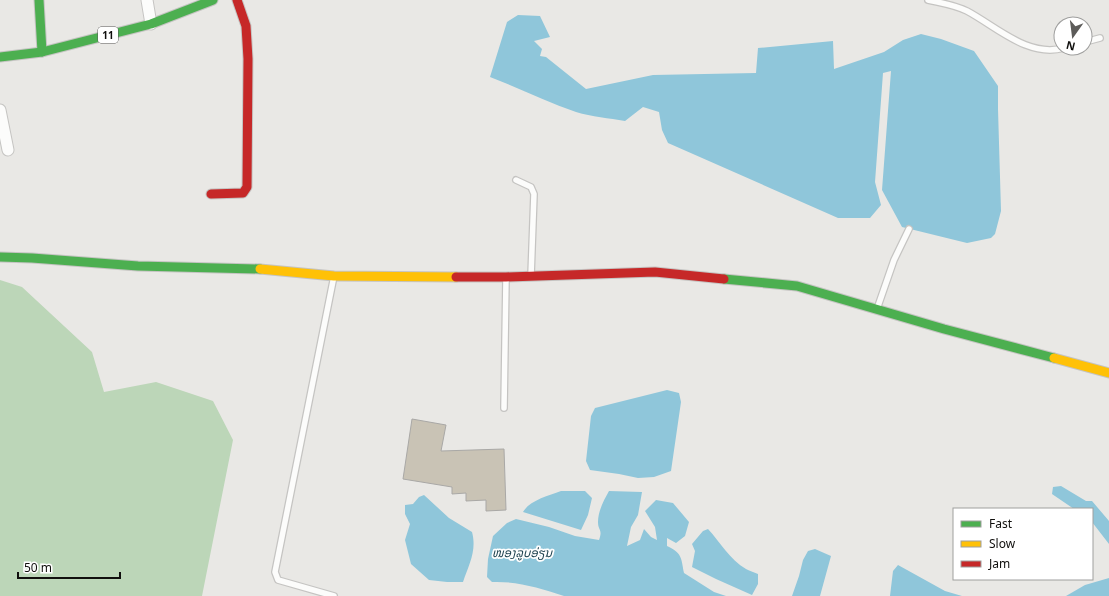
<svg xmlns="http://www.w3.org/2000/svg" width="1109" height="596" font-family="'Noto Sans','Noto Sans Lao',sans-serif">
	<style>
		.forest { fill: #bcd6b8 }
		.water { fill: #8fc6da }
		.building { fill: #c9c3b5; stroke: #a9a8a6 }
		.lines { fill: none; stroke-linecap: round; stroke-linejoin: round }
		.lane-casing { stroke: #c5c4c2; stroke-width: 8 }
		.street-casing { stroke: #c5c4c2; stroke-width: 13 }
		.fast-casing { stroke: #c5c4c2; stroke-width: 11 }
		.slow-casing { stroke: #c5c4c2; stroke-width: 11 }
		.jam-casing { stroke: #c5c4c2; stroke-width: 11 }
		.lane { stroke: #fcfcfb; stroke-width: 5.5 }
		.street { stroke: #fcfcfb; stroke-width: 11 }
		.fast { stroke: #4caf50; stroke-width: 9 }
		.slow { stroke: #ffc107; stroke-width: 9 }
		.jam { stroke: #c62828; stroke-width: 9 }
		.labels { text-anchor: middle; stroke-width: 3.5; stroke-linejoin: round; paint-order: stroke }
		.shield { fill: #fff; stroke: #585756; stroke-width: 1 }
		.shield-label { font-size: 10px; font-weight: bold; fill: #100f0d }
		.water-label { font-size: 12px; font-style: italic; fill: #1f4350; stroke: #fff }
	</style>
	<rect width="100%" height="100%" fill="#e9e8e5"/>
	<!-- forest -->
	<polygon class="forest" points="0,280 22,287 92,352 104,392 156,382 213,401 233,440 202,596 0,596"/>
	<!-- water -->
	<g class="water">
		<path d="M518 15 540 16 550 37 534 41 542 49 540 56 546 57 586 89 653 75 756 73 758 48 833 41 834 69 884 52 903 40 921 34 941 39 974 51 998 86V109L1001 211 995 234 991 238 967 243 902 227 882 190 891 71 883 73 875 182 881 205 870 218H838L668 143 662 130 659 112 643 107 625 121C609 118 592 117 576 112 547 102 519 88 490 77L507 22Z"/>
		<polygon points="667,390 679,393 681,402 671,471 654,477 638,478 619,474 590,470 586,461 591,416 595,408"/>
		<polygon points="1061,486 1086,501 1092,501 1109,521 1109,544 1092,522 1092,509 1074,509 1052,494 1053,487"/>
		<path d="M561 491H585L592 498 588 515 581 530 523 512C530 500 548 496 561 491Z"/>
		<path d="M609 491 642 492 638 515 631 527 627 546 640 540 644 529 651 537 657 540 655 527 645 511 656 500 673 503 689 522 685 536 676 543 667 538V546C682 553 681 557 684 573L714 592 726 596H564C540 588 517 581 492 582L487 577 488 559 493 536 507 523 516 519 549 527 575 536 599 540C603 529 598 531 598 522 598 511 604 500 609 491Z"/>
		<path d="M424 495 449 518 472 532C477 551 469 564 463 582H447L429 580 411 564 405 540 410 524 405 514V505L413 504 419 497Z"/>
		<path d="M708 529C720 542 730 560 746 569 749 571 754 572 758 574V584L752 595 716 579 692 567 695 551 692 544 703 531Z"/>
		<polygon points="815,549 831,556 820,596 792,596 799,576 803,560 808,551"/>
		<polygon points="898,565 945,591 962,596 890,596 893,571"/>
		<polygon points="1109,578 1109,596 1066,596 1085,585"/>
	</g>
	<!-- building -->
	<polygon class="building" points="412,419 446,425 441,451 504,449 506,510 486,511 486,500 466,501 466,493 452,494 452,487 403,479"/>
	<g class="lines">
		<!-- lane casing -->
		<g class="lane-casing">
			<g id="lane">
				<path d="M928 0C941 3 955 5 967 11 997 27 1028 58 1064 48"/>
				<polyline points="1085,42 1100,38"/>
				<polyline points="516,180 531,187 534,194 531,276"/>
				<polyline points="877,309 894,260 909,229"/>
				<polyline points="504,408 506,278"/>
				<polyline points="334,596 278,580 275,572 334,276"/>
			</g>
		</g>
		<!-- street casing -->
		<g class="street-casing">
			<g id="street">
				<polyline points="147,0 151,24"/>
				<polyline points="0,110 8,150"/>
			</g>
		</g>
		<!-- fast casing -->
		<g class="fast-casing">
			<g id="fast">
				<polyline points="39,0 42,52"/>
				<polyline points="0,57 42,52 151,24 213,0"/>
				<polyline points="0,257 32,258 138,266 260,269"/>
				<polyline points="724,279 797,286 944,329 1054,358"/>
			</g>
		</g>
		<!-- slow casing -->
		<g class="slow-casing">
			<g id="slow">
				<polyline points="260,269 334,276 456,277"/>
				<polyline points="1054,358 1109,373"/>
			</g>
		</g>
		<!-- jam casing -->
		<g class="jam-casing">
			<g id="jam">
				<polyline points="211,194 243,193 247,187 248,59 246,26 237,0"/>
				<polyline points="456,277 506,277 655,272 724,279"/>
			</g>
		</g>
		<!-- lane -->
		<use href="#lane" class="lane"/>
		<!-- street -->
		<use href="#street" class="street"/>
		<!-- fast -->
		<use href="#fast" class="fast"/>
		<!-- slow -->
		<use href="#slow" class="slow"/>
		<!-- jam -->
		<use href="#jam" class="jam"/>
	</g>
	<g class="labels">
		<!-- shield labels -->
		<rect class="shield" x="98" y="27" width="20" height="16" rx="3"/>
		<g class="shield-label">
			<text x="108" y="39">11</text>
		</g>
		<!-- water labels -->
		<g class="water-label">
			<text x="522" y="557">ໜອງລູບອ່ຽນ</text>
		</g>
	</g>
	<!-- legend -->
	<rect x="953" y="508" width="140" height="72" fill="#ffffff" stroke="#9f9f9e"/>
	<rect x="961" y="521" width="20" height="6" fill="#4caf50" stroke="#9f9f9e"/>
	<text x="989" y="528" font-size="12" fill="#100f0d">Fast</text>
	<rect x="961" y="541" width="20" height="6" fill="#ffc107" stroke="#9f9f9e"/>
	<text x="989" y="548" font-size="12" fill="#100f0d">Slow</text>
	<rect x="961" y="561" width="20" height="6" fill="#c62828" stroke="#9f9f9e"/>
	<text x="989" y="568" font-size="12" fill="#100f0d">Jam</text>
	<!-- north arrow -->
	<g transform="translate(1073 36) rotate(194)"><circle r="19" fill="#ffffff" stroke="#9f9f9e"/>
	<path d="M0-3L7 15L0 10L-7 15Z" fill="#5c5b59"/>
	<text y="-6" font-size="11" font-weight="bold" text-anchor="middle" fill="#100f0d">N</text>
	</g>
	<!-- scale -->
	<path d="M18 572v6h102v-6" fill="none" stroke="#100f0d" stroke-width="2"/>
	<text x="24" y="572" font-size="12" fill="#100f0d" stroke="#ffffff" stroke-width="3" paint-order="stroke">50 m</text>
</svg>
